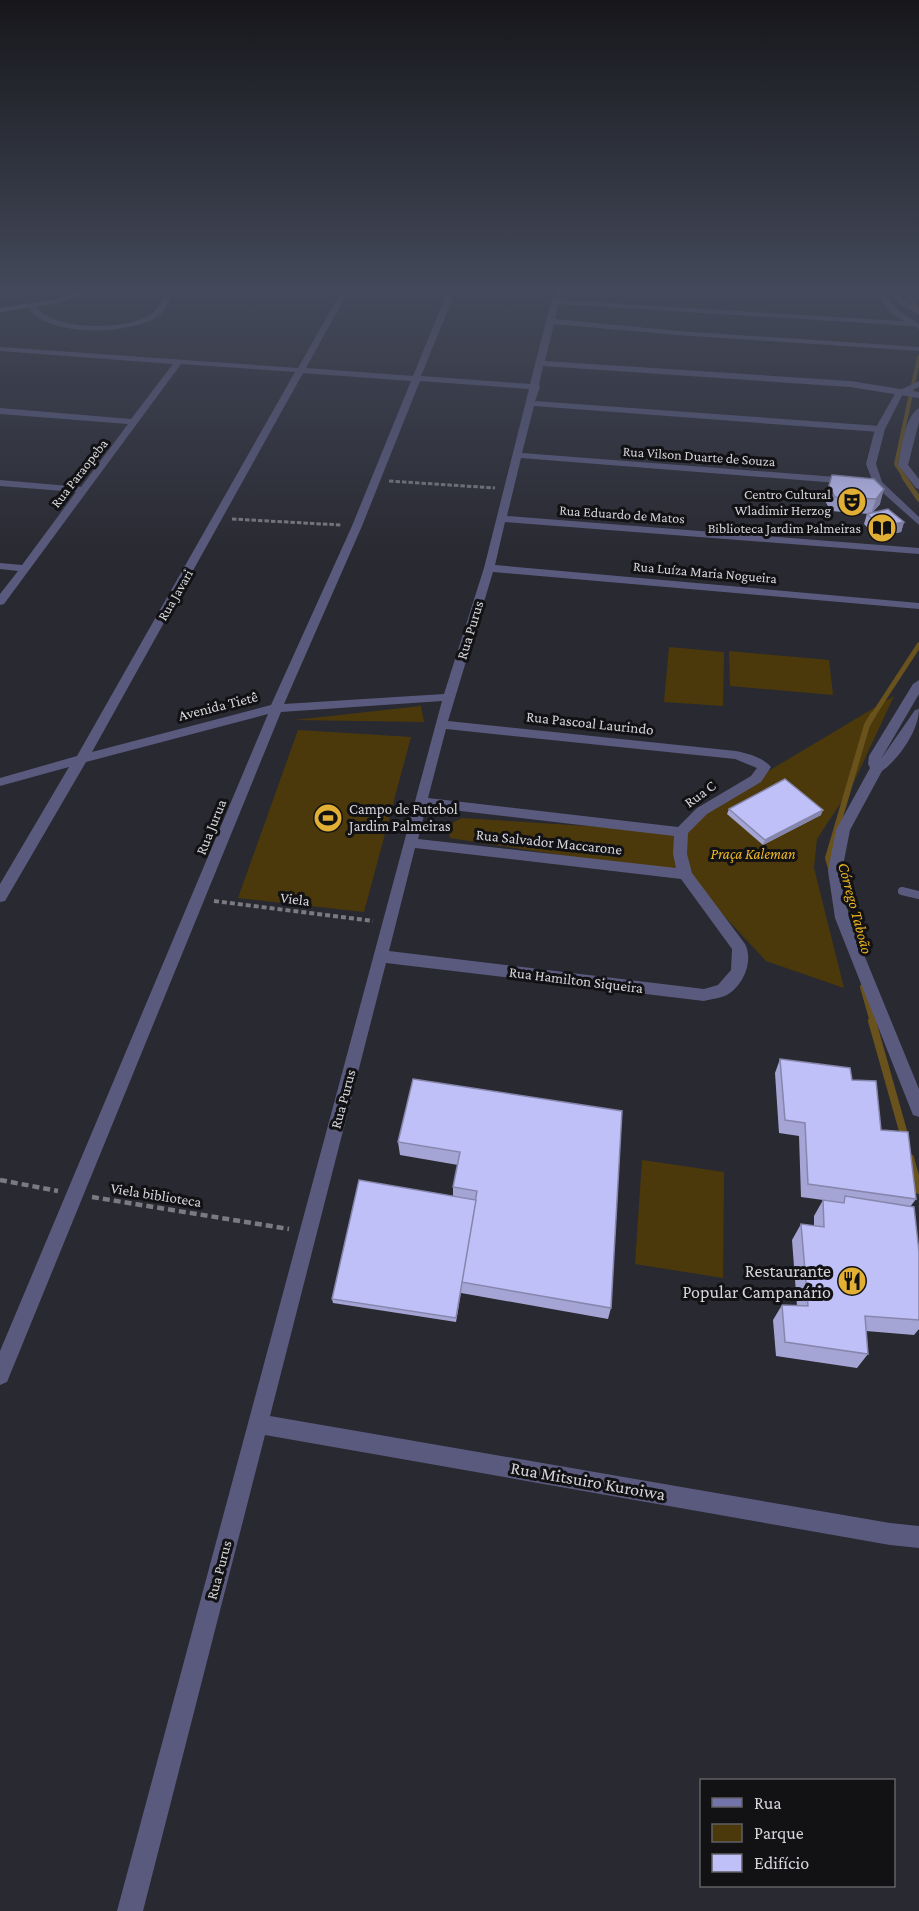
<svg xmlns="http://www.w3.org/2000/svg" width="919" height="1911" font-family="'Crimson Pro',serif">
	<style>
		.green { fill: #4c390b }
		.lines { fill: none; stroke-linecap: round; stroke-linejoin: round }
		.stream-far3 { stroke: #69521c; stroke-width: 4 }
		.stream-far2 { stroke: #69521c; stroke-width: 5 }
		.stream-far1 { stroke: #69521c; stroke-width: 6 }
		.stream { stroke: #69521c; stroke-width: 8 }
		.path-far2 { stroke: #7a7a80; stroke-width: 3; stroke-dasharray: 4.5 2; stroke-linecap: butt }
		.path-far1 { stroke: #7a7a80; stroke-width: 4; stroke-dasharray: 5 3; stroke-linecap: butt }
		.path { stroke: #7a7a80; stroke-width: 4.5; stroke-dasharray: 7 4; stroke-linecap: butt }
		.service { stroke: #5a5a7e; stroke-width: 8 }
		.minor { fill: #5a5a7e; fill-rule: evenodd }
		.tertiary { fill: #5a5a7e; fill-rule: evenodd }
		.secondary { fill: #7474ad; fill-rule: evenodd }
		.wall { fill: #a4a5d4 }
		.shaded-wall { fill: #8686ad }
		.building { fill: #bfc0f7; stroke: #8686ad; stroke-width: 1.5 }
		.labels { text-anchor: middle; stroke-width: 6; stroke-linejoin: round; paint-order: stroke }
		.far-street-label { font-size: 14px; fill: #d5d5da; stroke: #121215 }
		.far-poi-label { font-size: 14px; fill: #d5d5da; stroke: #121215; text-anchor: end }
		.street-label { font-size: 15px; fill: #d5d5da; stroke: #121215 }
		.poi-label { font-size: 15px; fill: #d5d5da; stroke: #121215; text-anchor: start }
		.park-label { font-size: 15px; font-style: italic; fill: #efb723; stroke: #121215 }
		.water-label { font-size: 16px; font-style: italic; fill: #ecb51e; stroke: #121215 }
		.near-poi-label { font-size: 18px; fill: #d5d5da; stroke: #121215; text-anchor: end }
		.near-street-label { font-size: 18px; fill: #d5d5da; stroke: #121215 }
	</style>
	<rect width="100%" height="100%" fill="#292931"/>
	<!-- green -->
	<g class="green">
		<polygon points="669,647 724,652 723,706 664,702"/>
		<polygon points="729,651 829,660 833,695 730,686"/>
		<polygon points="894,696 853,784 817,839 814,868 844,988 766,961 685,874 450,838 448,825 462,818 681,832 715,803"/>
		<polygon points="421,706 424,722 294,720"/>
		<polygon points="298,730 411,737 364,912 238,898"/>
		<polygon points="642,1160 724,1172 723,1278 635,1264"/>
	</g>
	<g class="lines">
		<!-- stream-far3 -->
		<g class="stream-far3">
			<polyline points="905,290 919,312"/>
			<polyline points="905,478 896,464 919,357"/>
		</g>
		<!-- stream-far2 -->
		<g class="stream-far2">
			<polyline points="904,477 919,499"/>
			<polyline points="872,717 919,645"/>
		</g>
		<!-- stream-far1 -->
		<g class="stream-far1">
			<polyline points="832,872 828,858 867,725 873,715"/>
			<polyline points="863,987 873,1022"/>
		</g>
		<!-- stream -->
		<g class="stream">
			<polyline points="872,1021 905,1138"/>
			<polyline points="910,1158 919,1190"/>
		</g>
		<!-- path-far2 -->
		<g class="path-far2">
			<polyline points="389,481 495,488"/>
			<polyline points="232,519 341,525"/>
		</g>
		<!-- path-far1 -->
		<polyline class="path-far1" points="214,901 373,921"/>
		<!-- path -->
		<g class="path">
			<polyline points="0,1180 58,1191"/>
			<polyline points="92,1197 289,1229"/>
		</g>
		<!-- service -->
		<polyline class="service" points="902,891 919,895"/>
		<!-- minor -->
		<g class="minor">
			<path d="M167 290H174C170 299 165 312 157 317 128 335 46 338 27 306L34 304C51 332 127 331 152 314 158 309 163 298 167 290Z"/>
			<path d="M342 290H349L306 368 413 376 448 290H456L421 376 530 384 551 302 557 290H565L560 300 917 322V326H914L558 304 555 319 678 331 919 347V351L678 335 554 324 545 361 850 381 919 392V398L850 387 543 366 539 385 540 387 535 401 880 426 885 429 880 432 534 406 522 453 850 478 855 481 850 484 521 458 507 516 919 548V554L505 522 495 565 919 603V609L493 572 448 721 736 751C749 754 762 757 771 767L761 782 707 814 688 833 687 854 692 873 745 944C754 961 743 986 727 995 721 998 711 999 704 1001L386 963 270 1416 890 1523 919 1526V1548L890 1545 265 1435 143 1911H117L442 701 281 712 7 1382 0 1385V1351L268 714 86 762 5 901 0 902V884L69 767 0 786V778L77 756 295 372 181 364 4 604 0 605V594L18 571 0 569V563L22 565 76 492 0 486V480L81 487 128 424 0 414V408L131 419 173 364 0 351V347L298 368ZM303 373 411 381 352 526 271 705 92 752ZM420 381 529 389 484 568 444 694 284 704 362 526ZM446 729 735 759 757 768 751 776 697 808 678 827 428 798ZM426 807 674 836 673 854 676 868 418 839ZM415 848 681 879 732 949 731 970 718 985 704 989 389 951Z"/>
			<polygon points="750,290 758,290 753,295 749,293"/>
		</g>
		<!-- tertiary -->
		<g class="tertiary">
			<polygon points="872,290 880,290 898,310 919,324 919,329 892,314"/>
			<polygon points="889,290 896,290 904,299 919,310 919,315 898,303"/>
			<polygon points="919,381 919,387 903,394 885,429 876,464 882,482 919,517 919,525 874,485 866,464 875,429 896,392"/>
			<path d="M919 408V422L908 465 919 479V489L916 488 898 465C902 449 904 417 919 408Z"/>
			<path d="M919 680V694L881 759 915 710 919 709C919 730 899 759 882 771L850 830 842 871 849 918 919 1089V1117L913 1115 911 1110 835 918 828 871 836 830 870 768 868 764 869 756 913 684Z"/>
		</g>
		<!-- secondary -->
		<polygon class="secondary" points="83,290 95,290 57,303 0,312 0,308 56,299"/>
	</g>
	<!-- wall -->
	<g class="wall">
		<polygon points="874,479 880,504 872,513 904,522 901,532 877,537 864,524 867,514 870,514 831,511 825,501 829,486"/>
		<polygon points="729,809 821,815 763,845 727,814"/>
		<polygon points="780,1059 852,1080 881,1130 916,1199 910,1207 919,1252 919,1329 914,1335 866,1331 868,1354 857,1368 776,1356 773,1320 782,1305 797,1306 792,1240 801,1224 814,1226 814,1216 823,1200 801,1197 799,1136 779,1133 775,1073"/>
		<polygon points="413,1079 611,1308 608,1319 461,1293 461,1292 456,1322 333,1303 332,1299 453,1196 453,1187 458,1165 400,1155 398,1142"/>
	</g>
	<!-- shaded-wall -->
	<g class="shaded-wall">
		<polygon points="884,489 880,504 871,514 876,499"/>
		<polygon points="904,522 901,532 877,537 880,526"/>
		<polygon points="823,810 821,815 763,845 765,840"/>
	</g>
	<!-- building -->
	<g class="building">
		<polygon points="832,475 874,479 884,489 876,499 835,497 829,486"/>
		<polygon points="888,509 904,522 880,526 867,514"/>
		<polygon points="785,779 823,810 765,840 729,809"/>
		<polygon points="780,1059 850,1068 852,1080 876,1081 881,1130 908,1132 916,1199 808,1184 805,1123 785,1120"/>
		<polygon points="413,1079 622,1111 611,1308 461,1282 477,1191 453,1187 460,1152 398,1142"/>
		<polygon points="359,1180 476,1200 456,1318 332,1299"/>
		<polygon points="845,1196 914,1207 919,1252 919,1320 865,1316 868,1354 785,1342 782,1305 808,1306 801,1224 824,1227 823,1200 844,1203"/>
	</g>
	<!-- sky -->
	<linearGradient id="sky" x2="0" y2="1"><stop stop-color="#17171b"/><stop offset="0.52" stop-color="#43495a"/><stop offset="1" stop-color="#43495a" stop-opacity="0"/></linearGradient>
	<rect width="919" height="558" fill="url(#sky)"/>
	<!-- icons -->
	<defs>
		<g id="theatre-disc" transform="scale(1.5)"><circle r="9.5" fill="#e1af34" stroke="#121215"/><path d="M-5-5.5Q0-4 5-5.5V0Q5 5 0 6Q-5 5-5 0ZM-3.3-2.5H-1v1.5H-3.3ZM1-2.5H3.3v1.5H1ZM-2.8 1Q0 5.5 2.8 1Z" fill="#111"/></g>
		<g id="library-disc" transform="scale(1.5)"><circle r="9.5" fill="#e1af34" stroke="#121215"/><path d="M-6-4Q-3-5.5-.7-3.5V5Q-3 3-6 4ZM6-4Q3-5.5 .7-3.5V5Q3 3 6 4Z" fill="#111"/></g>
		<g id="stadium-disc" transform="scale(1.5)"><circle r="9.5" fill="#e1af34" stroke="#121215"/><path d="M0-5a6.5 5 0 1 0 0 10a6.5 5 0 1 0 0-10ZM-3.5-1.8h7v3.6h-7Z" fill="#111"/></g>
		<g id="restaurant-disc" transform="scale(1.5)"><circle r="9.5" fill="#e1af34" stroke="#121215"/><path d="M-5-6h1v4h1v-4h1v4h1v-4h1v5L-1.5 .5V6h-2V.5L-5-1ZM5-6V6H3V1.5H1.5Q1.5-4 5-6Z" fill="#111"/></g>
	</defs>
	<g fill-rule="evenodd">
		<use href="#theatre-disc" x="852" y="502"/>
		<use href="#library-disc" x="882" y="528"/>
		<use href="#stadium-disc" x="328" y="818"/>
		<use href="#restaurant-disc" x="852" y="1281"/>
	</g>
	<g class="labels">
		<!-- far-street labels -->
		<g class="far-street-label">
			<text transform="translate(699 456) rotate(4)" y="5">Rua Vilson Duarte de Souza</text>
			<text transform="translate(79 473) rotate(-52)" y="5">Rua Paraopeba</text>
			<text transform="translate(622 514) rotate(4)" y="5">Rua Eduardo de Matos</text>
			<text transform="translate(705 572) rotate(5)" y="5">Rua Luíza Maria Nogueira</text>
			<text transform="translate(175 595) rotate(-60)" y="5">Rua Javari</text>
		</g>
		<!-- far-poi labels -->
		<g class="far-poi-label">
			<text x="831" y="499">Centro Cultural<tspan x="831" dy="16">Wladimir Herzog</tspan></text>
			<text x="861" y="533">Biblioteca Jardim Palmeiras</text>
		</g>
		<!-- street labels -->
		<g class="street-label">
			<text transform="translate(470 630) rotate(-73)" y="5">Rua Purus</text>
			<text transform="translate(218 706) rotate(-14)" y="5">Avenida Tietê</text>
			<text transform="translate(590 723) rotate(6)" y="5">Rua Pascoal Laurindo</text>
			<text transform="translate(700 794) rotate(-36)" y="5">Rua C</text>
			<text transform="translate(211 827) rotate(-68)" y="5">Rua Jurua</text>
			<text transform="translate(549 842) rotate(6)" y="5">Rua Salvador Maccarone</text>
			<text transform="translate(295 899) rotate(7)" y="5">Viela</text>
			<text transform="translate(576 980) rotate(7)" y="5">Rua Hamilton Siqueira</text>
			<text transform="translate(343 1099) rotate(-75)" y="5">Rua Purus</text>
			<text transform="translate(156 1195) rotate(9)" y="5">Viela biblioteca</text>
			<text transform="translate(219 1570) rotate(-75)" y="5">Rua Purus</text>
		</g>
		<!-- poi labels -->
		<g class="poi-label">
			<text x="349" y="814">Campo de Futebol<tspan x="349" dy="17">Jardim Palmeiras</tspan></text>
		</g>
		<!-- park labels -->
		<g class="park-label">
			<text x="753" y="859">Praça Kaleman</text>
		</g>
		<!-- water labels -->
		<g class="water-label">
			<text transform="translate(856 908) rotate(75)" y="6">Córrego Taboão</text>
		</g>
		<!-- near-poi labels -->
		<g class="near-poi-label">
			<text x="831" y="1277">Restaurante<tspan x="831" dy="21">Popular Campanário</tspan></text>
		</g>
		<!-- near-street labels -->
		<g class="near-street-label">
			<text transform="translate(588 1481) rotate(10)" y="6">Rua Mitsuiro Kuroiwa</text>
		</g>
	</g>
	<!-- legend -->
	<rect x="700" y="1779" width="195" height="108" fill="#121215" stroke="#606064" stroke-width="1.5"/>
	<rect x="712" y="1798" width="30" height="9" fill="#7474ad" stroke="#606064" stroke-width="1.5"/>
	<text x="754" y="1809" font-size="18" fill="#d5d5da">Rua</text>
	<rect x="712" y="1824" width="30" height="18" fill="#4c390b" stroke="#606064" stroke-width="1.5"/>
	<text x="754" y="1839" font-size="18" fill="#d5d5da">Parque</text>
	<rect x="712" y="1854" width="30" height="18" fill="#bfc0f7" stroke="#606064" stroke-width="1.5"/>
	<text x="754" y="1869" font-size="18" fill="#d5d5da">Edifício</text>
</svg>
